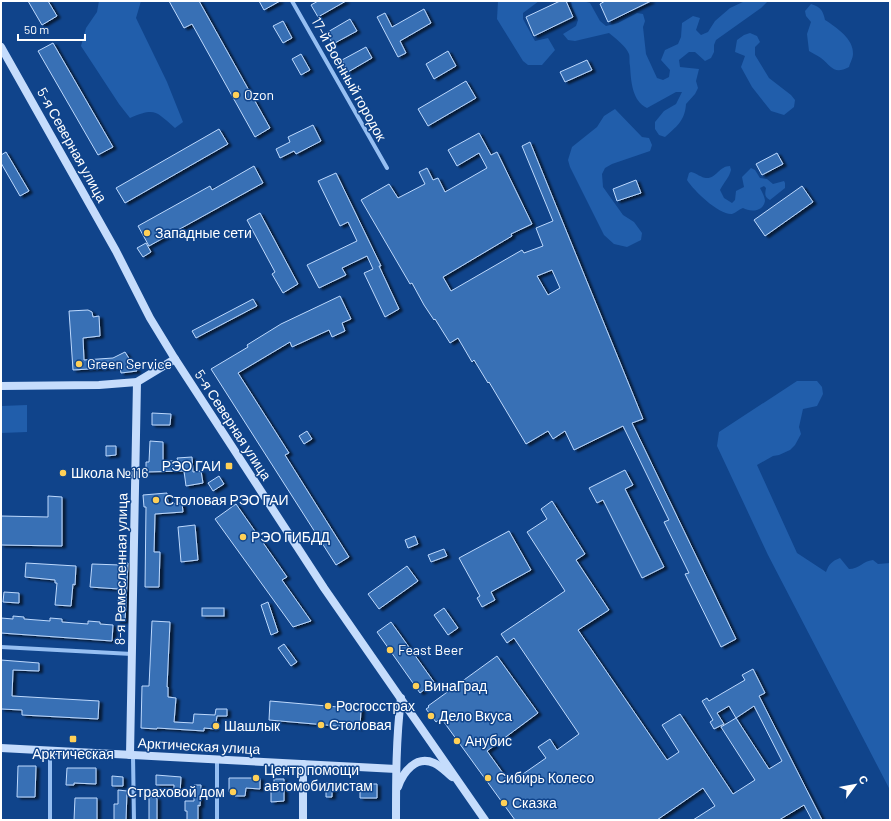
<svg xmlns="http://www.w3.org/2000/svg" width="891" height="821" font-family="Barlow,sans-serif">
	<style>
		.green { fill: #215eab }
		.building { fill: #386fb5; stroke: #bdd9fd; fill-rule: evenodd; filter: url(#shadow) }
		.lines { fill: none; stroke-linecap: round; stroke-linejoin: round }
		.street { stroke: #96bff2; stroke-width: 4 }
		.secondary { stroke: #c5dcfc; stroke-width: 8 }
		.poi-dot { fill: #ffd057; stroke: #10448b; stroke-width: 1.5 }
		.labels { text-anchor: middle; stroke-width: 3; stroke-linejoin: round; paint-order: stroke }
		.street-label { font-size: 14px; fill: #fff; stroke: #10448b }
		.poi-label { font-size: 14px; fill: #fff; stroke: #10448b; text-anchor: start }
	</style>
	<defs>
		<filter id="shadow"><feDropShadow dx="3.5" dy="2" stdDeviation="1" flood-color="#0009"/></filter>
	</defs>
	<rect width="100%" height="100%" fill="#10448b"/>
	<!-- green -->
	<g class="green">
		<path d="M99 1H141L136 18 167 82 183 122 175 128C156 112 156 107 130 118L119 104 81 46 86 28 97 12Z"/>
		<polygon points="498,1 539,1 523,13 523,19 535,41 548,38 555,50 542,65 528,65 523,61 497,19"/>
		<path d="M571 1H583L590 3 600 21 606 26 618 23 637 13 643 14 645 21 643 27 646 54 657 78 663 80 669 77 670 70 661 60 665 50 678 44 681 37 682 23 693 16 700 18 696 30 701 35 708 32 715 21 730 8 745 1H768L761 8 716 40 714 45V52L711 58 705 61 695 52H689L679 60 680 67 699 69 696 81 698 88 695 94 686 104C685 121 676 127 665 137L659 135 655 129V122L664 111 676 104 682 92H676L647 108C632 101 631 81 630 66 629 62 630 57 629 54 626 46 615 38 609 33L575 41 568 40 563 34 576 26 578 20 572 7Z"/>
		<path d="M811 4C821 7 823 11 825 20 836 27 854 39 853 54 853 58 850 63 849 67 834 75 832 67 821 58 817 55 812 53 809 51L807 34 811 22 806 16 805 11Z"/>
		<polygon points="750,33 757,36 760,42 755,47 755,55 769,78 791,95 795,100 794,107 784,115 771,111 752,87 741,67 745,56 735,52 737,40 744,35"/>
		<polygon points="615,109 642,137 649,138 652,145 650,151 612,164 605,168 602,174 603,187 623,215 634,222 642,233 641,240 627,247 614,244 604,235 570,167 568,160 572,147 597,127 604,116"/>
		<path d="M730 166 731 170C729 178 724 182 720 190L724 198 732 203 735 200 736 191 744 187 742 177 751 168 755 170 760 178 767 179 773 184 784 181 785 183V188L770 200C764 197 765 193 766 188L764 186 760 188C762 192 765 197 765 201 763 212 750 212 743 208 739 209 736 213 732 214 719 215 694 191 687 180L689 173 691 172C696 173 702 178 706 178 716 179 719 166 730 166Z"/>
		<path d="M797 381H817L822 387 823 394 817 406 803 409 799 427 801 434 795 445 790 450 779 455 773 456 757 465 797 553 826 572C829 564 832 561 840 558L849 569C859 569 863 561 873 560L878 564 890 563V790L768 555 717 446 719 432Z"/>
		<polygon points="27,405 27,432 1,433 1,406"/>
	</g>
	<!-- building -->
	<g class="building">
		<polygon points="28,1 48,1 57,16 42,25"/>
		<polygon points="169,1 199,1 270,128 255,137 192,24 184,28"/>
		<polygon points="259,1 280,1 264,10"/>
		<polygon points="318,1 346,1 318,17 311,5"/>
		<polygon points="560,1 566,1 573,17 534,36 526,17"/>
		<polygon points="605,1 651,1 608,22 600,4"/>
		<polygon points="424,9 431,23 400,41 406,53 398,57 377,17 385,13 392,27"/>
		<polygon points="350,19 357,31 333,44 326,33"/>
		<polygon points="283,21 292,38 283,43 273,26"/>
		<polygon points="53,43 113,147 98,155 38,51"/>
		<polygon points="366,47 372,58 348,72 342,60"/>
		<polygon points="448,51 456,66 434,79 426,64"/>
		<polygon points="301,54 310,70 301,75 292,59"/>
		<polygon points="587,60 592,70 565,82 560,72"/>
		<polygon points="466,81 476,98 428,126 418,109"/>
		<polygon points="313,125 321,141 296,154 294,151 280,158 276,149 290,142 288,137"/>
		<polygon points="219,129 228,144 125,203 116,188"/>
		<path d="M479 133 491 155 497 152 532 224 511 234 512 236 443 277 451 291 522 250 524 253 543 246 536 228 553 221 522 146 530 142 643 419 632 423 736 639 721 647 685 574 689 573 664 522 669 520 623 426 574 450 565 431 553 439 548 431 526 444 489 382 488 383 474 360 472 362 458 338 450 343 435 319 434 320 424 305 412 283 410 284 361 200 389 184 398 198 425 184 419 172 427 168 433 180 438 178 445 192 487 168 479 153 457 166 448 150ZM552 270 560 288 548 295 537 276Z"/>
		<polygon points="6,152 29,191 20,196 1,163 1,155"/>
		<polygon points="777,153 783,164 762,175 756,164"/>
		<polygon points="254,166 263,183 149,246 138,226 210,186 212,190"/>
		<polygon points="336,173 381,266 379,266 399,309 385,317 364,273 373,269 367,256 342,268 346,275 319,288 307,265 357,241 348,222 340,226 318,181"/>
		<polygon points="636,180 641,193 617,201 613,189"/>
		<polygon points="802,186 813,202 765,236 754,220"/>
		<polygon points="260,213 298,284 283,293 272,274 275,272 247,220"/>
		<polygon points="146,243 151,252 143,257 137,248"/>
		<polygon points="340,296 351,319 342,323 345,331 332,337 329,330 292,347 290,342 238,373 289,453 285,455 349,557 336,565 211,369 248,347 247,345 281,324"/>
		<polygon points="253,299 257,306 196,338 192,331"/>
		<polygon points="88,310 92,312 93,317 99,316 100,336 83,338 84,360 113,358 125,352 137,371 121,373 120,367 73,370 69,311"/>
		<polygon points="152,413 171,414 170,425 152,425"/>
		<polygon points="307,431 312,439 304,444 299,436"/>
		<polygon points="150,441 163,442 163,461 178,461 177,458 192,457 193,472 201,471 203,483 186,486 184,471 146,472 146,462 149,462"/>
		<polygon points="106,446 116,446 116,455 106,456"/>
		<polygon points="625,470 633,485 625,489 664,567 642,578 603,500 597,503 589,488"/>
		<polygon points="219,476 224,484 213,491 208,483"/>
		<polygon points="167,493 168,504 182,503 183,512 155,514 154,552 160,552 159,587 145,587 146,507 144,507 143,495"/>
		<polygon points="48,496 62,497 62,546 1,545 1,516 48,517"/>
		<path d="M552 501 585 554 576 560 609 610 578 630 667 760 679 752 662 725 680 714 733 794 755 780 721 727 736 718 729 706 717 713 724 724 714 729 710 722 713 720 702 701 707 698 709 701 745 680 742 675 753 669 765 693 759 696 822 820H812L804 805 779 820H693L715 806 703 788 657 820H515L441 718 436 722 426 709 429 707 428 706 497 656 538 713 487 751 510 783 546 758 538 747 550 739 557 750 579 734 514 638 507 643 501 634 565 591 527 532 547 519 541 509ZM754 706 782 761 769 769 736 718Z"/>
		<polygon points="236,504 287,577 282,580 311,621 293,627 215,519"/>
		<polygon points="195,525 198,560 181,562 178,527"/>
		<polygon points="509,531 531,570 491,592 495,600 482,607 477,598 480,596 459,558"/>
		<polygon points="415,536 418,544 408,548 405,540"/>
		<polygon points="444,549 447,556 431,562 428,555"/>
		<polygon points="120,562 128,563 125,621 117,621 119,589 90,587 92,564 120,565"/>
		<polygon points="26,563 76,566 75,585 73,584 71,606 55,605 57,583 55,583 55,580 25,577"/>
		<polygon points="407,566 418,581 379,609 368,594"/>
		<polygon points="4,592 19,593 19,603 3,602"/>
		<polygon points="268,602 278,632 271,635 261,605"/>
		<rect x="202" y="608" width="22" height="8"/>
		<polygon points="444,608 458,628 448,635 434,615"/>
		<polygon points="13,616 24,617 24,619 50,621 50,618 62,619 62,622 88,624 88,621 100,622 100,624 113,625 112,641 1,633 1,618 13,619"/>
		<polygon points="152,621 170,622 167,687 168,687 168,697 176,698 174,722 193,723 194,714 215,715 216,709 227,709 227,716 217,716 215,729 204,728 204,731 157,728 157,729 141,728 142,686 149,686"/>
		<polygon points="391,622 434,682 420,693 377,632"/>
		<polygon points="284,644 297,662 291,666 278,648"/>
		<polygon points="1,660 39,663 39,671 13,670 12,696 99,701 98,719 22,715 22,710 1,709"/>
		<polygon points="270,701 361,709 360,728 269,720"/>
		<polygon points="18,766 36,766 35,797 17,797"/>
		<polygon points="67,768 96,768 96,784 74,783 74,785 66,785"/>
		<polygon points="156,775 181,777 180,793 174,793 174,785 156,785"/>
		<polygon points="112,776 123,777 123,786 112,786"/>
		<polygon points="229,778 260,778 260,789 246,788 245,796 235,796 235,792 229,792"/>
		<polygon points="274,779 284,779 284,801 271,802 271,791 274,791"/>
		<polygon points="326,783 335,783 335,790 332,790 332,797 326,797"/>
		<polygon points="365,784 377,784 377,798 360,798 360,785 365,785"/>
		<polygon points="194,785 201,785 200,806 198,805 198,820 187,820 187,811 185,811 185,801 194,801"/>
		<polygon points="118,790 127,791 126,820 114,820 114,804 118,804"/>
		<polygon points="149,797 157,798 157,820 149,820"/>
		<polygon points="75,798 97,798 97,820 74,820"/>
	</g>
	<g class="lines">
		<!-- street -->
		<g class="street">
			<polyline points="292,1 387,168"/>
			<polyline points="1,647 132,654"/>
			<polyline points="133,756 134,820"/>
			<polyline points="217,760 217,820"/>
			<polyline points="50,820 50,751"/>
		</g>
		<!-- secondary -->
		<g class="secondary">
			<polyline points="1,47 116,251 150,318 175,359 324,588 485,820"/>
			<polyline points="1,386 99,385 137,382 175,359"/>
			<polyline points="1,748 396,769"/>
			<polyline points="130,755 137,382"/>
			<polyline points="303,764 303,820"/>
			<path d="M398 787C403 772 416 755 434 763 441 766 446 772 452 777"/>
			<path d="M396 820C396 779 396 739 401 698"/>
		</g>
	</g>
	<!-- markers -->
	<g class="poi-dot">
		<circle cx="236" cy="95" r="4"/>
		<circle cx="147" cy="233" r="4"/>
		<circle cx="79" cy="364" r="4"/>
		<rect x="225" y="462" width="8" height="8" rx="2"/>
		<circle cx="63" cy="473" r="4"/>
		<circle cx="156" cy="500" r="4"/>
		<circle cx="243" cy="537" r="4"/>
		<circle cx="390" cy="650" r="4"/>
		<circle cx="416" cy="686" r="4"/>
		<circle cx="328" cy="706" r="4"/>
		<circle cx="431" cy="716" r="4"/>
		<circle cx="321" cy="725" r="4"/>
		<circle cx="216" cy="726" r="4"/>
		<rect x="69" y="735" width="8" height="8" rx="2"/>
		<circle cx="457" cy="741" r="4"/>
		<circle cx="256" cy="778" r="4"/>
		<circle cx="488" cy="778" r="4"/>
		<circle cx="233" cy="792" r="4"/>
		<circle cx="504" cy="803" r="4"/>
	</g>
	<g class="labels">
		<!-- street labels -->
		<g class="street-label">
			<text transform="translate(349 79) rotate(61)" y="5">17-й Военный городок</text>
			<text transform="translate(72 145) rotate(61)" y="5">5-я Северная улица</text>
			<text transform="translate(233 425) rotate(57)" y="5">5-я Северная улица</text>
			<text transform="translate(121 569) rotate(-89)" y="5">8-я Ремесленная улица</text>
			<text transform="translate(199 746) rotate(3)" y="5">Арктическая улица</text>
		</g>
		<!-- poi labels -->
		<g class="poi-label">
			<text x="244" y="100">Ozon</text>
			<text x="155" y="238">Западные сети</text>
			<text x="87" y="369">Green Service</text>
			<text x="221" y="471" text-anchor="end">РЭО ГАИ</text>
			<text x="71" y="478">Школа №116</text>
			<text x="164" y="505">Столовая РЭО ГАИ</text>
			<text x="251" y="542">РЭО ГИБДД</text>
			<text x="398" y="655">Feast Beer</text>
			<text x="424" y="691">ВинаГрад</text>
			<text x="336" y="711">Росгосстрах</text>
			<text x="439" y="721">Дело Вкуса</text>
			<text x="329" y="730">Столовая</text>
			<text x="224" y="731">Шашлык</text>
			<text x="465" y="746">Анубис</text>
			<text x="73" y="759" text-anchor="middle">Арктическая</text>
			<text x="264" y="775">Центр помощи<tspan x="264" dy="16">автомобилистам</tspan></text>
			<text x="496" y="783">Сибирь Колесо</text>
			<text x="225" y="797" text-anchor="end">Страховой дом</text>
			<text x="512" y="808">Сказка</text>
		</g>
	</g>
	<!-- border -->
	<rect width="891" height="821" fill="none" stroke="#ffffff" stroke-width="4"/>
	<!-- north arrow -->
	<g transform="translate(855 785) rotate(58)" stroke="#10448b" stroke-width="3" paint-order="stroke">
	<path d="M0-3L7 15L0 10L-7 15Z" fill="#ffffff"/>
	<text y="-6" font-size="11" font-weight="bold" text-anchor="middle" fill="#ffffff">С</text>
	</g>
	<!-- scale -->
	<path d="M18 34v6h67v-6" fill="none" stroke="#ffffff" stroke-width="2"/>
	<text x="24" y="34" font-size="12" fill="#ffffff" stroke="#10448b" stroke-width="3" paint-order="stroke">50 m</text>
</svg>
